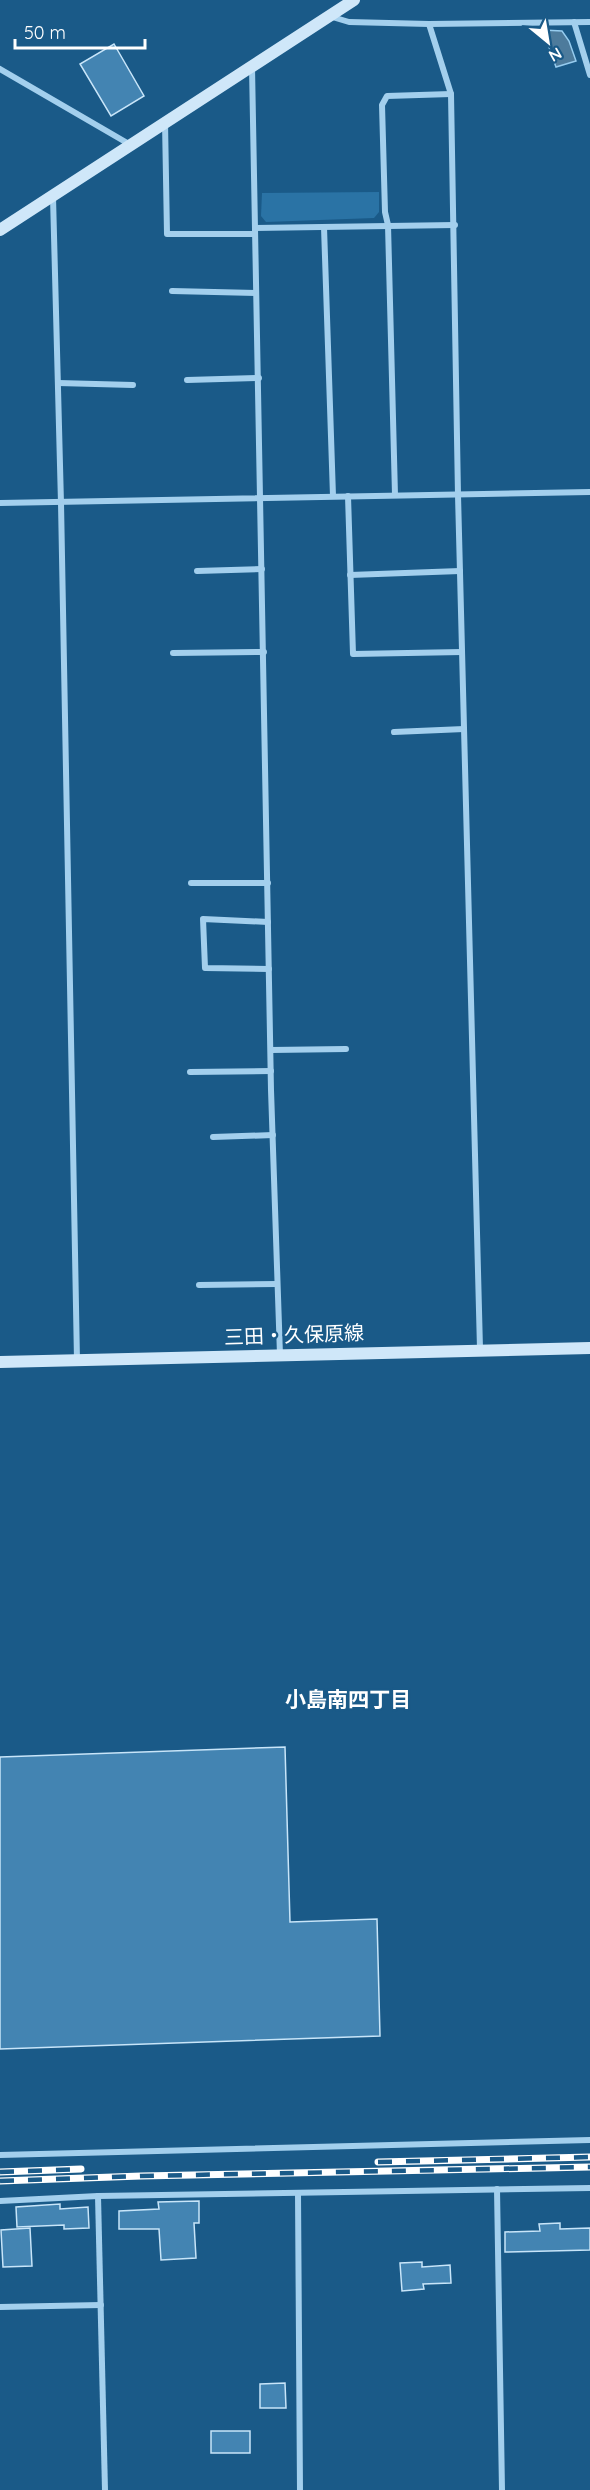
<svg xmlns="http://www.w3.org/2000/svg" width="590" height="2490" font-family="Quicksand,'Noto Sans JP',sans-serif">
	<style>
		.green { fill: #2a73a5 }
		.water { fill: #4d7b9c; stroke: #96ccef; stroke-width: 1.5 }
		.building { fill: #4384b2; stroke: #c8e5f9; stroke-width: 1.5 }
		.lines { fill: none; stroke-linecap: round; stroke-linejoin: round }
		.street { stroke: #a3cfed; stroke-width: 6 }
		.secondary { stroke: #cfe7f9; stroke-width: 12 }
		.rail-casing { stroke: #fff; stroke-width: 7 }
		.rail { stroke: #1a5a88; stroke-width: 4.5; stroke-dasharray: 14; stroke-linecap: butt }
		.labels { text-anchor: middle; stroke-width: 4.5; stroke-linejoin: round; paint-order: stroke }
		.street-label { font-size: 20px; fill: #fff; stroke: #1a5a88 }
		.neighbourhood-label { font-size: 21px; font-weight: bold; fill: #fff; stroke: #1a5a88 }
	</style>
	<rect width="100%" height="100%" fill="#1a5a88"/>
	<!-- green -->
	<polygon class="green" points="379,192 379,212 374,218 266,222 261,216 262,193"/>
	<!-- water -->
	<polygon class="water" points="543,30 562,31 569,41 576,61 556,67"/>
	<!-- building -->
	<g class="building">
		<polygon points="114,44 144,96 111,116 80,64"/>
		<polygon points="285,1747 290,1922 377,1919 380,2036 0,2049 0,1757"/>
		<polygon points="199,2201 199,2223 194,2223 196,2258 161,2260 159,2229 119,2229 119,2211 159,2209 158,2202"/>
		<polygon points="60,2204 60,2209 88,2207 89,2228 64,2229 64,2225 17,2227 16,2207"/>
		<polygon points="560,2223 560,2229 590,2228 590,2250 505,2252 505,2232 540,2231 539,2224"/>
		<polygon points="30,2228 32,2266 3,2267 1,2230"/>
		<polygon points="422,2262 422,2267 450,2265 451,2283 423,2284 424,2289 402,2291 400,2263"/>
		<polygon points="285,2383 286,2408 260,2408 260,2384"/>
		<rect x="211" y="2431" width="39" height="22"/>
	</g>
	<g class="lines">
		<!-- street -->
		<g class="street">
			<polyline points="329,16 349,22 429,24 590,22"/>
			<polyline points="574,22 590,75"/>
			<polyline points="429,24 451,94 458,495 480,1349"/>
			<polyline points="252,67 271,1090 280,1355"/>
			<polyline points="0,69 129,144"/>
			<polyline points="165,122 167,234 255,234"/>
			<polyline points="53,197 61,503 77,1360"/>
			<polyline points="324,227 333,496"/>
			<polyline points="255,228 455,225"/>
			<polyline points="172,291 256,293"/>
			<polyline points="187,380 259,378"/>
			<polyline points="58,383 133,385"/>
			<polyline points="395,495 388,225 385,212 382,105 387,96 451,94"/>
			<polyline points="348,496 353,654 462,652"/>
			<polyline points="0,503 590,492"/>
			<polyline points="197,571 262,569"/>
			<polyline points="350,575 460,571"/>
			<polyline points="173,653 264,652"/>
			<polyline points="394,732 464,729"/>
			<polyline points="191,883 268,883"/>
			<polyline points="268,922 203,919 205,968 269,969"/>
			<polyline points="271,1050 346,1049"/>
			<polyline points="190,1072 271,1071"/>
			<polyline points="213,1137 273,1135"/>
			<polyline points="199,1285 277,1284"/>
			<polyline points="0,2155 590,2140"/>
			<polyline points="497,2189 502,2490"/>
			<polyline points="298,2193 300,2490"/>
			<polyline points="98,2196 105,2490"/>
			<polyline points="0,2201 98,2196 590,2188"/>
			<polyline points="0,2307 101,2305"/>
		</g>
		<!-- secondary -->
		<g class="secondary">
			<polyline points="0,230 354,0"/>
			<polyline points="0,1362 590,1348"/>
		</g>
		<!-- rail casing -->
		<g class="rail-casing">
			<g id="rail">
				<polyline points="378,2162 590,2157"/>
				<polyline points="0,2172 81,2169"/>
				<polyline points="0,2181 141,2176 590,2167"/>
			</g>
		</g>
		<!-- rail -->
		<use href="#rail" class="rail"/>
	</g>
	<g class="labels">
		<!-- street labels -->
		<g class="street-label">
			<text transform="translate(294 1335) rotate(-2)" y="7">三田・久保原線</text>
		</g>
		<!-- neighbourhood labels -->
		<g class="neighbourhood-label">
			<text x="348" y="1707">小島南四丁目</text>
		</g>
	</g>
	<!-- north arrow -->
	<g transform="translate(548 42) rotate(150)" stroke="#1a5a88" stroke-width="4.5" paint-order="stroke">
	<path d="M0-4.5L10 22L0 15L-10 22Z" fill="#ffffff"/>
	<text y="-9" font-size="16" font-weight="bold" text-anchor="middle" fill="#ffffff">N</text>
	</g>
	<!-- scale -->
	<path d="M15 39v9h130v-9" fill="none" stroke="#ffffff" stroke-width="3"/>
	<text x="24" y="39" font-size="18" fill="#ffffff" stroke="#1a5a88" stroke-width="4.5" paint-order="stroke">50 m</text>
</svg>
